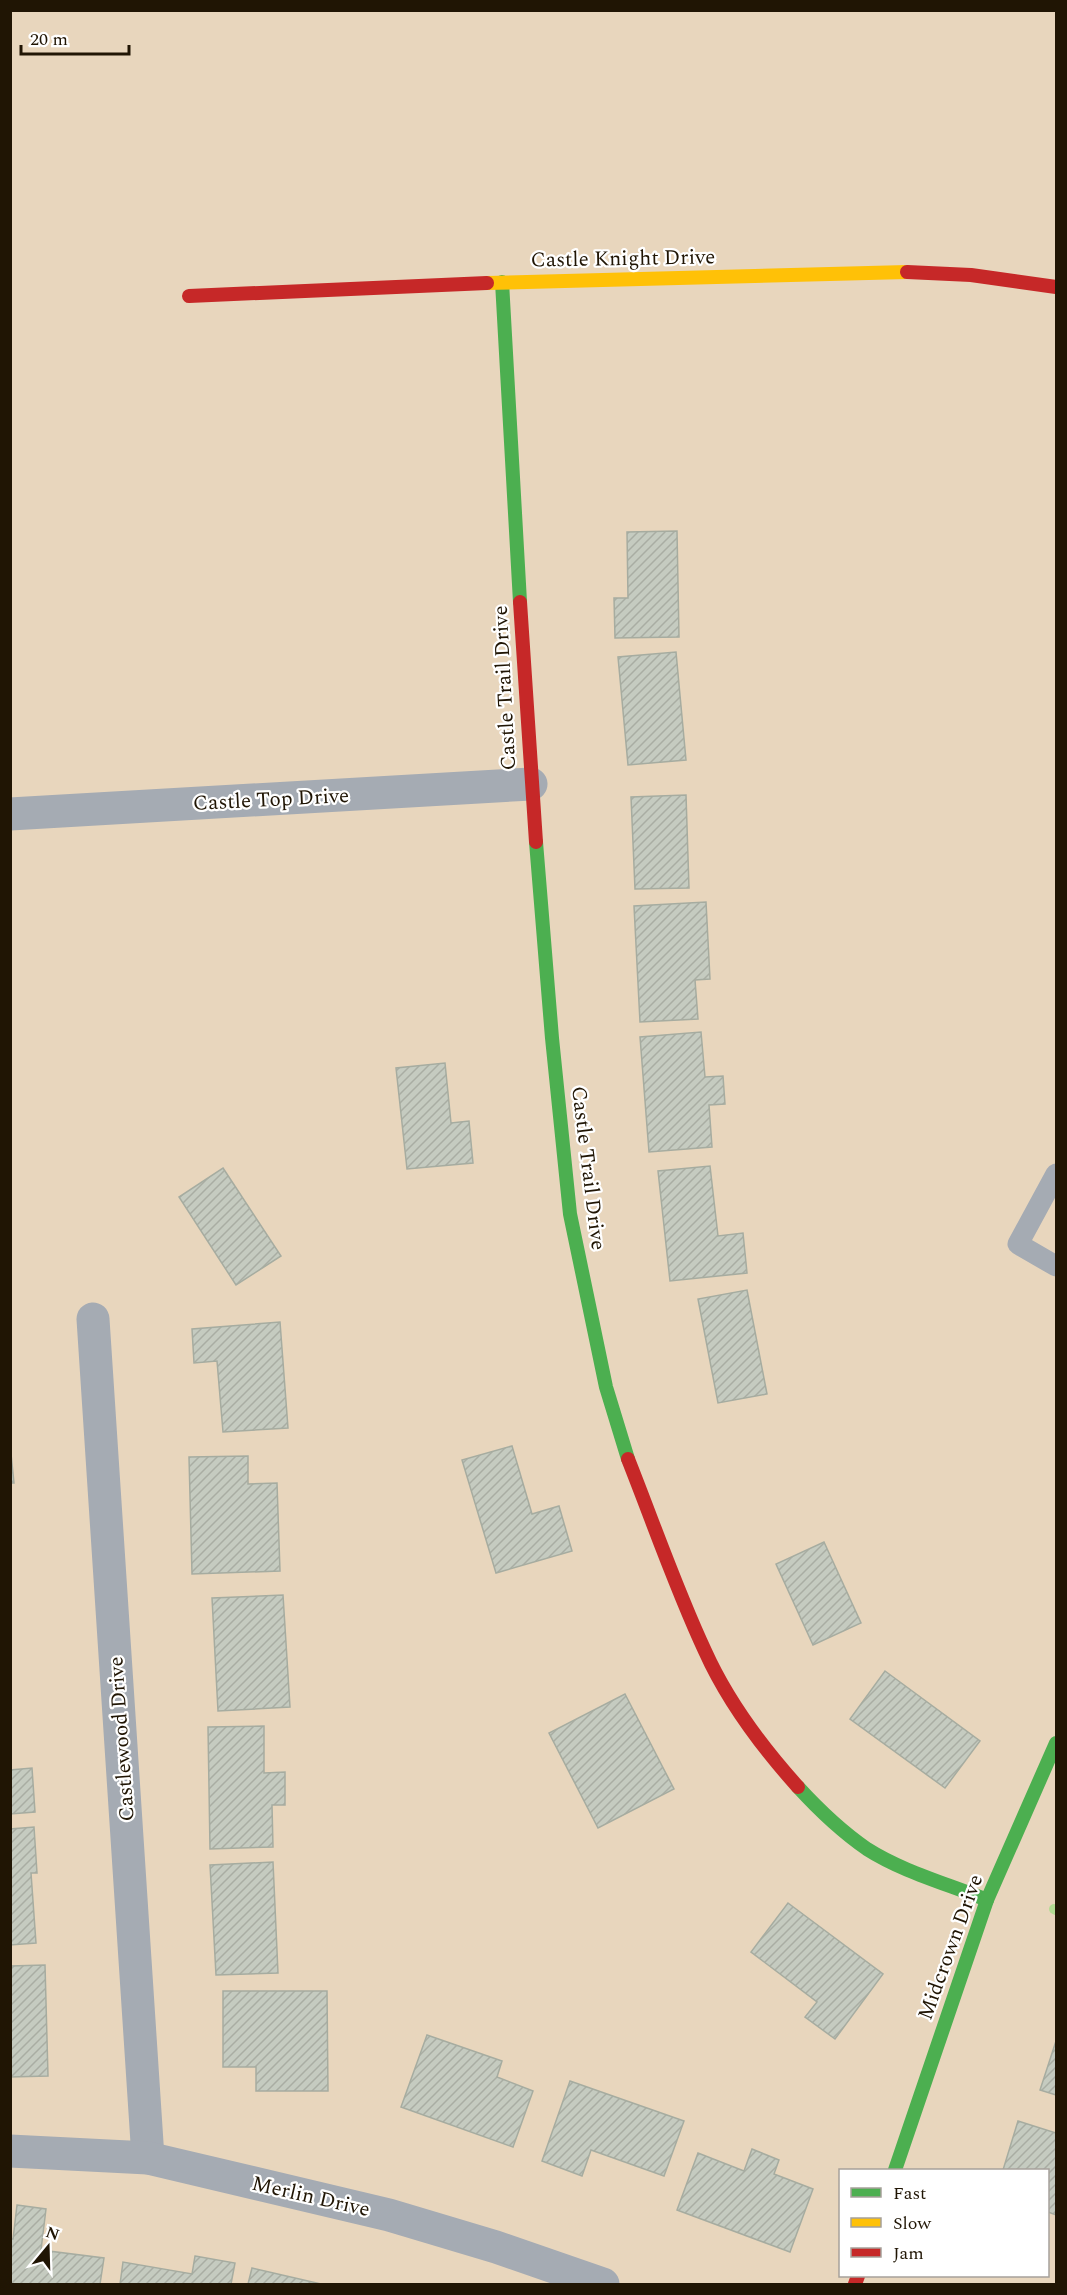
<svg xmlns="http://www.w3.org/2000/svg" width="1067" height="2295" font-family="Spectral,serif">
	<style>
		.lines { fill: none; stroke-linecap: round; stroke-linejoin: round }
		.stream { stroke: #b2dc92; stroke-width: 10 }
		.building { fill: url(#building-hatch); stroke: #a6aca0; stroke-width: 1.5 }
		.lane { stroke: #a5abb3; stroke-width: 21 }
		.street { stroke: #a5abb3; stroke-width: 33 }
		.fast { stroke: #4caf50; stroke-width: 14 }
		.slow { stroke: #ffc107; stroke-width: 14 }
		.jam { stroke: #c62828; stroke-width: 14 }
		.labels { text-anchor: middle; stroke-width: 4.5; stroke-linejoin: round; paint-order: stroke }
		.street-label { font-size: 21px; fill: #201504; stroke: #fff }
	</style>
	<defs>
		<pattern id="building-hatch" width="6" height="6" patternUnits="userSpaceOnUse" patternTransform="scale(1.5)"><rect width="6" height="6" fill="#c5cbc0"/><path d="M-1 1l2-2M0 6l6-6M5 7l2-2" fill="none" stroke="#a9ada3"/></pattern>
	</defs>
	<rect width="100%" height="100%" fill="#e8d6bd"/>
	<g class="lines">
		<!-- stream -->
		<polyline class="stream" points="1054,1909 1056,1910"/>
	</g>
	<!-- building -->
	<g class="building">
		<polygon points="677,531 679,637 615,638 614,598 628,598 627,532"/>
		<polygon points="676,652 686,760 628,765 618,657"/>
		<polygon points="686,795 689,888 635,889 631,797"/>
		<polygon points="706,902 710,979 695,980 698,1019 640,1022 634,906"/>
		<polygon points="701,1032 705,1077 723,1076 725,1104 709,1105 712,1147 649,1152 640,1037"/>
		<polygon points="445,1063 451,1123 469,1121 473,1163 407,1169 396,1068"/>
		<polygon points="710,1166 718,1236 743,1233 747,1273 670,1281 658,1171"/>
		<polygon points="223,1168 281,1256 236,1285 179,1197"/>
		<polygon points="747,1290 767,1394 718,1403 698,1299"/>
		<polygon points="280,1322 288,1428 223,1432 217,1361 194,1363 192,1329"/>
		<polygon points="10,1444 14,1483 10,1483"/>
		<polygon points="512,1446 532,1514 559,1506 572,1551 496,1573 462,1460"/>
		<polygon points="248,1456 248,1484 277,1483 280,1571 192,1574 189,1457"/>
		<polygon points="824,1542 861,1623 813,1645 776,1564"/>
		<polygon points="283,1595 290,1707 218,1711 212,1598"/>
		<polygon points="885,1671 980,1741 945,1788 850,1719"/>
		<polygon points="625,1694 674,1789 598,1828 549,1733"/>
		<polygon points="264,1726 264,1773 285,1772 285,1805 272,1805 273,1847 210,1849 208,1727"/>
		<polygon points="32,1768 35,1812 10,1814 10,1770"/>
		<polygon points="34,1827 37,1873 31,1873 36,1943 10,1945 10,1829"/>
		<polygon points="273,1862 278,1973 216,1975 210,1865"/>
		<polygon points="788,1903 883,1974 835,2039 805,2017 817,2002 751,1952"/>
		<polygon points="45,1965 48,2076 10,2077 10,1966"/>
		<polygon points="223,1991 327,1991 328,2091 256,2091 256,2067 223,2067"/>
		<polygon points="427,2035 502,2061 497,2077 533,2091 513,2147 401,2107"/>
		<polygon points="1056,2041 1056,2095 1040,2090"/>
		<polygon points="570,2081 684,2121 664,2176 591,2150 582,2176 542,2161"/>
		<polygon points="1018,2121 1056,2133 1056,2215 1048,2212 1048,2170 1003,2170"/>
		<polygon points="752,2149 779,2160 774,2174 813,2189 790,2252 677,2210 698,2153 744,2171"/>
		<polygon points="17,2205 46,2209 41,2250 104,2258 100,2284 10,2284 10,2239 13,2239"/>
		<polygon points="195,2256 235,2263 231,2284 120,2284 123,2262 192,2274"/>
		<polygon points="252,2268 321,2284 248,2284"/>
	</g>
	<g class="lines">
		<!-- lane -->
		<polyline class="lane" points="1056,1174 1018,1244 1056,1266"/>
		<!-- street -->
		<g class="street">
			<polyline points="10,814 531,784"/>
			<polyline points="93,1319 148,2158"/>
			<polyline points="10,2151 148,2158 389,2215 496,2247 603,2284"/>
		</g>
		<!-- fast -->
		<g class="fast">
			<polyline points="502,282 520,602"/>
			<polyline points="536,842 552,1038 570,1214 606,1387 628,1459"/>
			<path d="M798 1787C819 1810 841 1831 867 1849 903 1872 948 1884 987 1900"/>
			<polyline points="895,2170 987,1900 1056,1743"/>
		</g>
		<!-- slow -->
		<polyline class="slow" points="487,283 907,272"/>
		<!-- jam -->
		<g class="jam">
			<polyline points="907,272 971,275 1056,287"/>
			<polyline points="189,296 487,283"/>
			<polyline points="520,602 536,842"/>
			<path d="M628 1459C653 1522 676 1589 705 1651 727 1700 762 1747 798 1787"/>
			<polyline points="855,2284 858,2276"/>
		</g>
	</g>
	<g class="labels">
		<!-- street labels -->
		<g class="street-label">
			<text transform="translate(623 258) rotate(-1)" y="7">Castle Knight Drive</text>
			<text transform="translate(504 688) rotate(-93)" y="7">Castle Trail Drive</text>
			<text transform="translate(271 799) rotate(-3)" y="7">Castle Top Drive</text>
			<text transform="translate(589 1168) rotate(83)" y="7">Castle Trail Drive</text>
			<text transform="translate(121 1739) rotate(-94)" y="7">Castlewood Drive</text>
			<text transform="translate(950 1947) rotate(-70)" y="7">Midcrown Drive</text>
			<text transform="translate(311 2196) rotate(13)" y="7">Merlin Drive</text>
		</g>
	</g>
	<!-- border -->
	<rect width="1067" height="2295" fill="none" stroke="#201504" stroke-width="24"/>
	<!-- legend -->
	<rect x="839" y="2169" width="210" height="108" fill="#ffffff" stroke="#a6a19b" stroke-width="1.5"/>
	<rect x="851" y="2188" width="30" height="9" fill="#4caf50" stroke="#a6a19b" stroke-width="1.5"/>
	<text x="893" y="2199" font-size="18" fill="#201504">Fast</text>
	<rect x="851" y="2218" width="30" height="9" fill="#ffc107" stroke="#a6a19b" stroke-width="1.5"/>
	<text x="893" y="2229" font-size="18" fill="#201504">Slow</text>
	<rect x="851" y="2248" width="30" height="9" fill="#c62828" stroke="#a6a19b" stroke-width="1.5"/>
	<text x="893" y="2259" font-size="18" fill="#201504">Jam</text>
	<!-- north arrow -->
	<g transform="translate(48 2247) rotate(19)" stroke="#ffffff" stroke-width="4.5" paint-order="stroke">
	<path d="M0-4.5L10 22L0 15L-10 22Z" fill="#201504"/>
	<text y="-9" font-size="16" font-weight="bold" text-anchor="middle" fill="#201504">N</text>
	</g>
	<!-- scale -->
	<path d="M21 45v9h108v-9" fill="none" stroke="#201504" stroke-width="3"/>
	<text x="30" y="45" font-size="18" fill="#201504" stroke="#ffffff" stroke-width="4.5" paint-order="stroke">20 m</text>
</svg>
